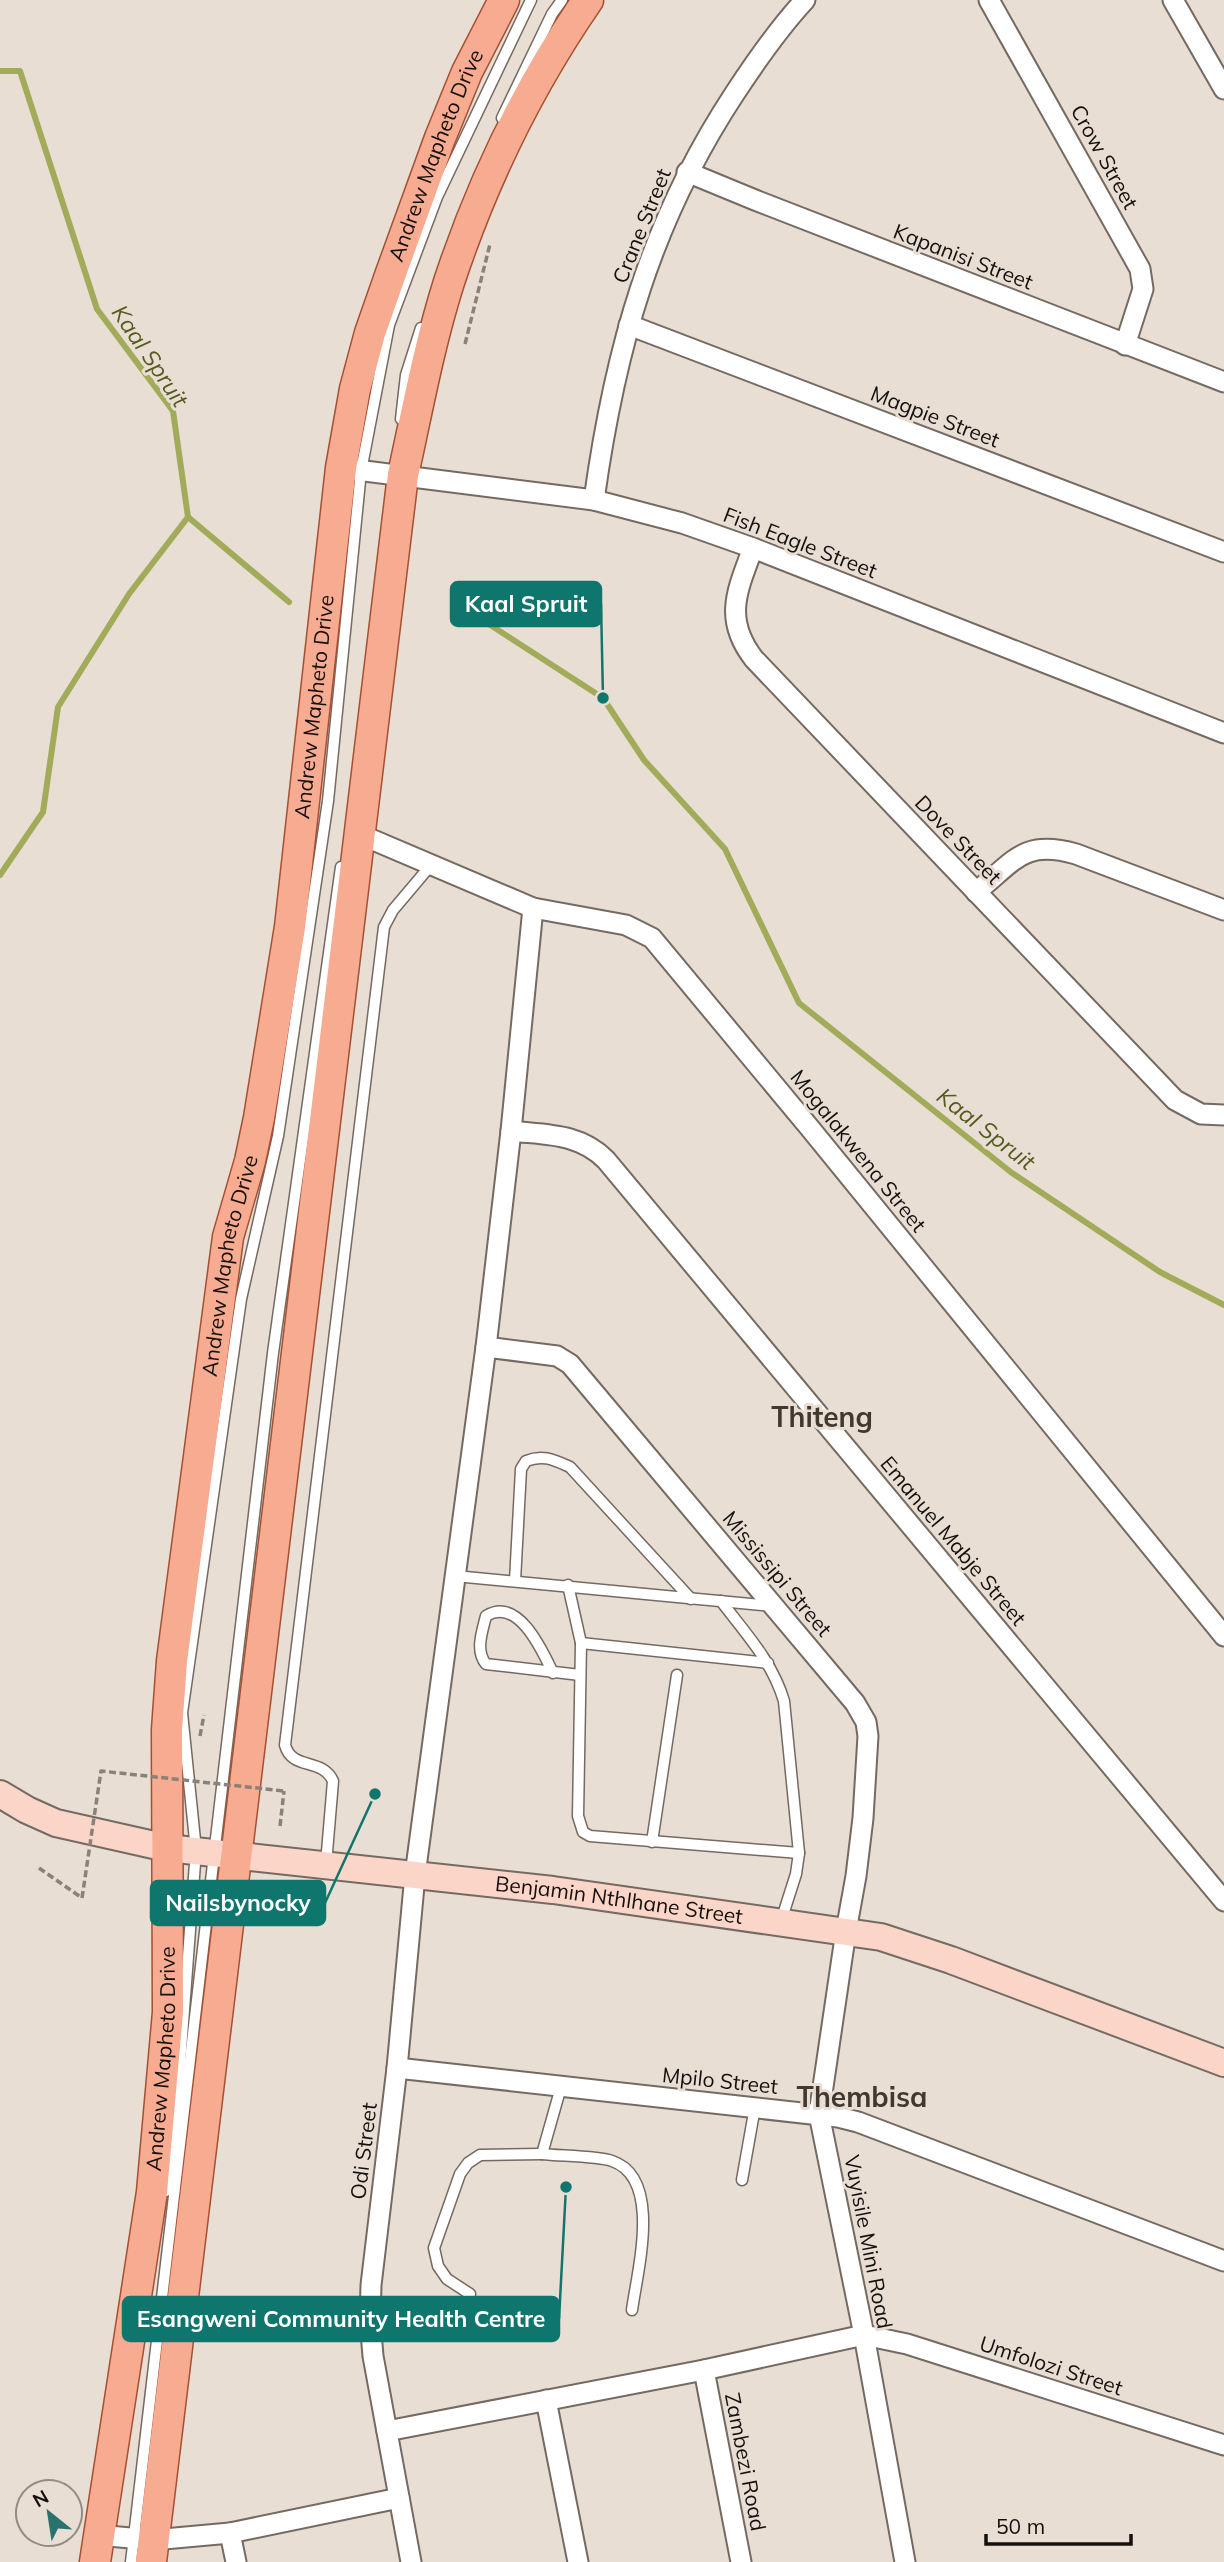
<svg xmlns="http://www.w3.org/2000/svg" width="1224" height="2562" font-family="Mulish,sans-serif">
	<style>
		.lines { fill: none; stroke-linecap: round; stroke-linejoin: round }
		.stream { stroke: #a2ab59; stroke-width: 6 }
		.lane-casing { stroke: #746a61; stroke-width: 13 }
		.street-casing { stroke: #746a61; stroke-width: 23 }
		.secondary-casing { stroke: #746a61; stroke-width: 30 }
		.primary-casing { stroke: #a45033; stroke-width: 33 }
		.path { stroke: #89817a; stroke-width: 3.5; stroke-dasharray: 7 3.5; stroke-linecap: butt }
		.lane { stroke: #fff; stroke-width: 10 }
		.street { stroke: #fff; stroke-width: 19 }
		.secondary { stroke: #fbd5c8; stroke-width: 26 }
		.primary { stroke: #f7ab91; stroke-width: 30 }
		.path-bridge { stroke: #89817a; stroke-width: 3.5; stroke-dasharray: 7 3.5; stroke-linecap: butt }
		.labels { text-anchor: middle; stroke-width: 6; stroke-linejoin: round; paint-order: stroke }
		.street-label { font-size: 21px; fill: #14100d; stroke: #e9ded4 }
		.water-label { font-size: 23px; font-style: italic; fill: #555b1f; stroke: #e9ded4 }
		.district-label { font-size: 28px; font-weight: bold; fill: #413830; stroke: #e9ded4 }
		.leader { fill: none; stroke: #0f766e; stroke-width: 2.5 }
		.callout-dot { fill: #0f766e; stroke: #e9ded4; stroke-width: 2.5 }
		.callout { fill: #0f766e; stroke: #0f766e; stroke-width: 2.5 }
		.callout-label { font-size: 23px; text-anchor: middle; font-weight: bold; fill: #fff }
	</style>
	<rect width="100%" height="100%" fill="#e9ded4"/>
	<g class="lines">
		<!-- stream -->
		<g class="stream">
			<polyline points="0,71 20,71 97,309 173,411 188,517 289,602"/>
			<polyline points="461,606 603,698 644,760 725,849 799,1003 1012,1173 1160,1272 1224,1305"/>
			<polyline points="0,875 43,812 58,707 129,594 188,517"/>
		</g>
		<!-- lane casing -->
		<g class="lane-casing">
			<g id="lane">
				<polyline points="502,118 552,14 562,0"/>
				<polyline points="401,419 406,375 421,328"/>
				<polyline points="455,1576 772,1606"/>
				<path d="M515 1581 521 1469 526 1461C543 1454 554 1460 570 1467L691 1599"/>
				<polyline points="568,1585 581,1643 578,1816 583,1832 590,1836 799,1853"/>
				<path d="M721 1601C746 1634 772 1661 784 1701L799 1853 796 1874 781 1921"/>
				<polyline points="581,1643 768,1663"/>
				<path d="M553 1673C542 1650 518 1596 486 1616 482 1632 475 1651 486 1664L580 1675"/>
				<polyline points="652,1842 677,1675"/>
				<path d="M326 1864 333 1781C322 1757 292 1771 285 1745L384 927 393 910 431 865"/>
				<path d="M561 2087 542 2154C559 2156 598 2156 612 2161 663 2178 637 2272 632 2310"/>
				<polyline points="742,2180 755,2107"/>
				<polyline points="166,2191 174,2143 196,1850 182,1713 241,1299 278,1136 328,801 361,471 389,325 437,197 531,0"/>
				<polyline points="470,2294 447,2279 438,2266 434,2248 460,2174 468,2163 480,2155 542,2154"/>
				<polyline points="131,2562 273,1353 341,867"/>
			</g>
		</g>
		<!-- street casing -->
		<g class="street-casing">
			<g id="street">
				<polyline points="989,0 1140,269 1143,289 1125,345"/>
				<polyline points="1173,0 1224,89"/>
				<polyline points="687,172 755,200 1224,382"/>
				<polyline points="629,325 1224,552"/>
				<polyline points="341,468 594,500 682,523 753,548 1224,733"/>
				<path d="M594 500C615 349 650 222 735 93 756 61 779 28 805 0"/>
				<path d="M753 548C737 591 723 619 754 659L1175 1100 1201 1114 1224 1115"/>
				<polyline points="359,834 533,908 626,925 652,938 809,1127 1224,1636"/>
				<path d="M976 892C1015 861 1023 839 1076 854L1224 910"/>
				<path d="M511 1131C546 1135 580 1133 606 1160L1224 1901"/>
				<polyline points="486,1347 557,1356 570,1364 855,1703 866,1722 868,1736 863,1818 856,1876 846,1931 819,2114 864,2335 905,2562"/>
				<polyline points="397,2068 838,2117 858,2122 1224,2261"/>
				<polyline points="704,2370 741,2562"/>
				<polyline points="546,2400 578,2562"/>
				<polyline points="387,2431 704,2370 864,2335 907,2344 1224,2445"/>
				<polyline points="230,2533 236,2562"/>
				<polyline points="97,2535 153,2540 230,2533 399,2498"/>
				<polyline points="411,2562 373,2356 370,2321 371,2285 397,2068 415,1875 486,1347 511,1131 533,908"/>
			</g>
		</g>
		<!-- secondary casing -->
		<g class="secondary-casing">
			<g id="secondary">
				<path id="s1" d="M0 1794 27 1810 56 1823 167 1848 553 1890 881 1937 951 1960 1224 2063"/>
			</g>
		</g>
		<!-- primary casing -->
		<g class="primary-casing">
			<g id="primary">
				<path id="s2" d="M95 2562 152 2192 168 2012 167 1730 172 1661 228 1237 250 1161 259 1118 290 927 341 468 355 389 370 333 391 273 440 138 467 72 504 0"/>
				<path d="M151 2562 403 475C417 411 429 345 449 282 482 182 528 87 588 0"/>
			</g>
		</g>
		<!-- path -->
		<g class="path">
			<polyline points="465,344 490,244"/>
			<polyline points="200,1736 204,1715"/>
			<polyline points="280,1826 284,1791"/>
			<polyline points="39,1868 82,1898"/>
		</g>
		<!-- lane -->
		<use href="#lane" class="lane"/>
		<!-- street -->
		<use href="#street" class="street"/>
		<!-- secondary -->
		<use href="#secondary" class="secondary"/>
		<!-- primary -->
		<use href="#primary" class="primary"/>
		<!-- path-bridge -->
		<polyline class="path-bridge" points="82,1898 101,1771 284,1791"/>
	</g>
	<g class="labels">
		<!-- street labels -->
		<g class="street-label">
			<text dy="7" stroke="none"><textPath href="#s2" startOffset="2440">Andrew Mapheto Drive</textPath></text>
			<text transform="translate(1104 157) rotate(61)" y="7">Crow Street</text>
			<text transform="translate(642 226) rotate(-68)" y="7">Crane Street</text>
			<text transform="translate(963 257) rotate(21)" y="7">Kapanisi Street</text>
			<text transform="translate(935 417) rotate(21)" y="7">Magpie Street</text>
			<text transform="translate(800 543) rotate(21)" y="7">Fish Eagle Street</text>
			<text dy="7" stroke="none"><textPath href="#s2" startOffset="1872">Andrew Mapheto Drive</textPath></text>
			<text transform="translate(958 840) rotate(46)" y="7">Dove Street</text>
			<text transform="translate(858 1151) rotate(51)" y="7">Mogalakwena Street</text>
			<text dy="7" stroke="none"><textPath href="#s2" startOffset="1306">Andrew Mapheto Drive</textPath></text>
			<text transform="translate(953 1541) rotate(50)" y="7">Emanuel Mabje Street</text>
			<text transform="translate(777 1574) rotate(50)" y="7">Mississipi Street</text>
			<text dy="7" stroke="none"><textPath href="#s1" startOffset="632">Benjamin Nthlhane Street</textPath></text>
			<text dy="7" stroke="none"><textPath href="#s2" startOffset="508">Andrew Mapheto Drive</textPath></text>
			<text transform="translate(720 2081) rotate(6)" y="7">Mpilo Street</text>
			<text transform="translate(364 2151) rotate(-83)" y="7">Odi Street</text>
			<text transform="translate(868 2242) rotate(79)" y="7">Vuyisile Mini Road</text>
			<text transform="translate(1051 2366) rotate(18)" y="7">Umfolozi Street</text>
			<text transform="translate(745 2462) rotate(79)" y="7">Zambezi Road</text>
		</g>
		<!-- water labels -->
		<g class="water-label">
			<text transform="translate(150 356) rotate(56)" y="8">Kaal Spruit</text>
			<text transform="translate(986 1129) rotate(38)" y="8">Kaal Spruit</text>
		</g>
		<!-- district labels -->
		<g class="district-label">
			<text x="822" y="1427">Thiteng</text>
			<text x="862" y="2107">Thembisa</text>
		</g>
	</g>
	<!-- callouts -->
	<path class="leader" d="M603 698L601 604M375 1794L325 1903M566 2187L559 2319"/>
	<g class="callout-dot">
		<circle cx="603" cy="698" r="7"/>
		<circle cx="375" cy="1794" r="7"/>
		<circle cx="566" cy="2187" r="7"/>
	</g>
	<g class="callout">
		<rect x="451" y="582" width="150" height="44" rx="7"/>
		<rect x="151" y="1881" width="174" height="44" rx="7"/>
		<rect x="123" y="2297" width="436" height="44" rx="7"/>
	</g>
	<g class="callout-label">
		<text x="526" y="612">Kaal Spruit</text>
		<text x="238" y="1911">Nailsbynocky</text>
		<text x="341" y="2327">Esangweni Community Health Centre</text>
	</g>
	<!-- north arrow -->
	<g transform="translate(49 2513) rotate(330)"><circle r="33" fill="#e9ded4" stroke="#948c84" stroke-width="2"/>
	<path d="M0-5L12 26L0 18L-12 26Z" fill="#29736e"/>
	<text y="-10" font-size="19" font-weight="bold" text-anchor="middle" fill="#14100d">N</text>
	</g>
	<!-- scale -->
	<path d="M986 2534v10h145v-10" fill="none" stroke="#14100d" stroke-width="3.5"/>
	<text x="996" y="2534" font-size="21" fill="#14100d" stroke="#e9ded4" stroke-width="5" paint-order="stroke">50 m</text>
</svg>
